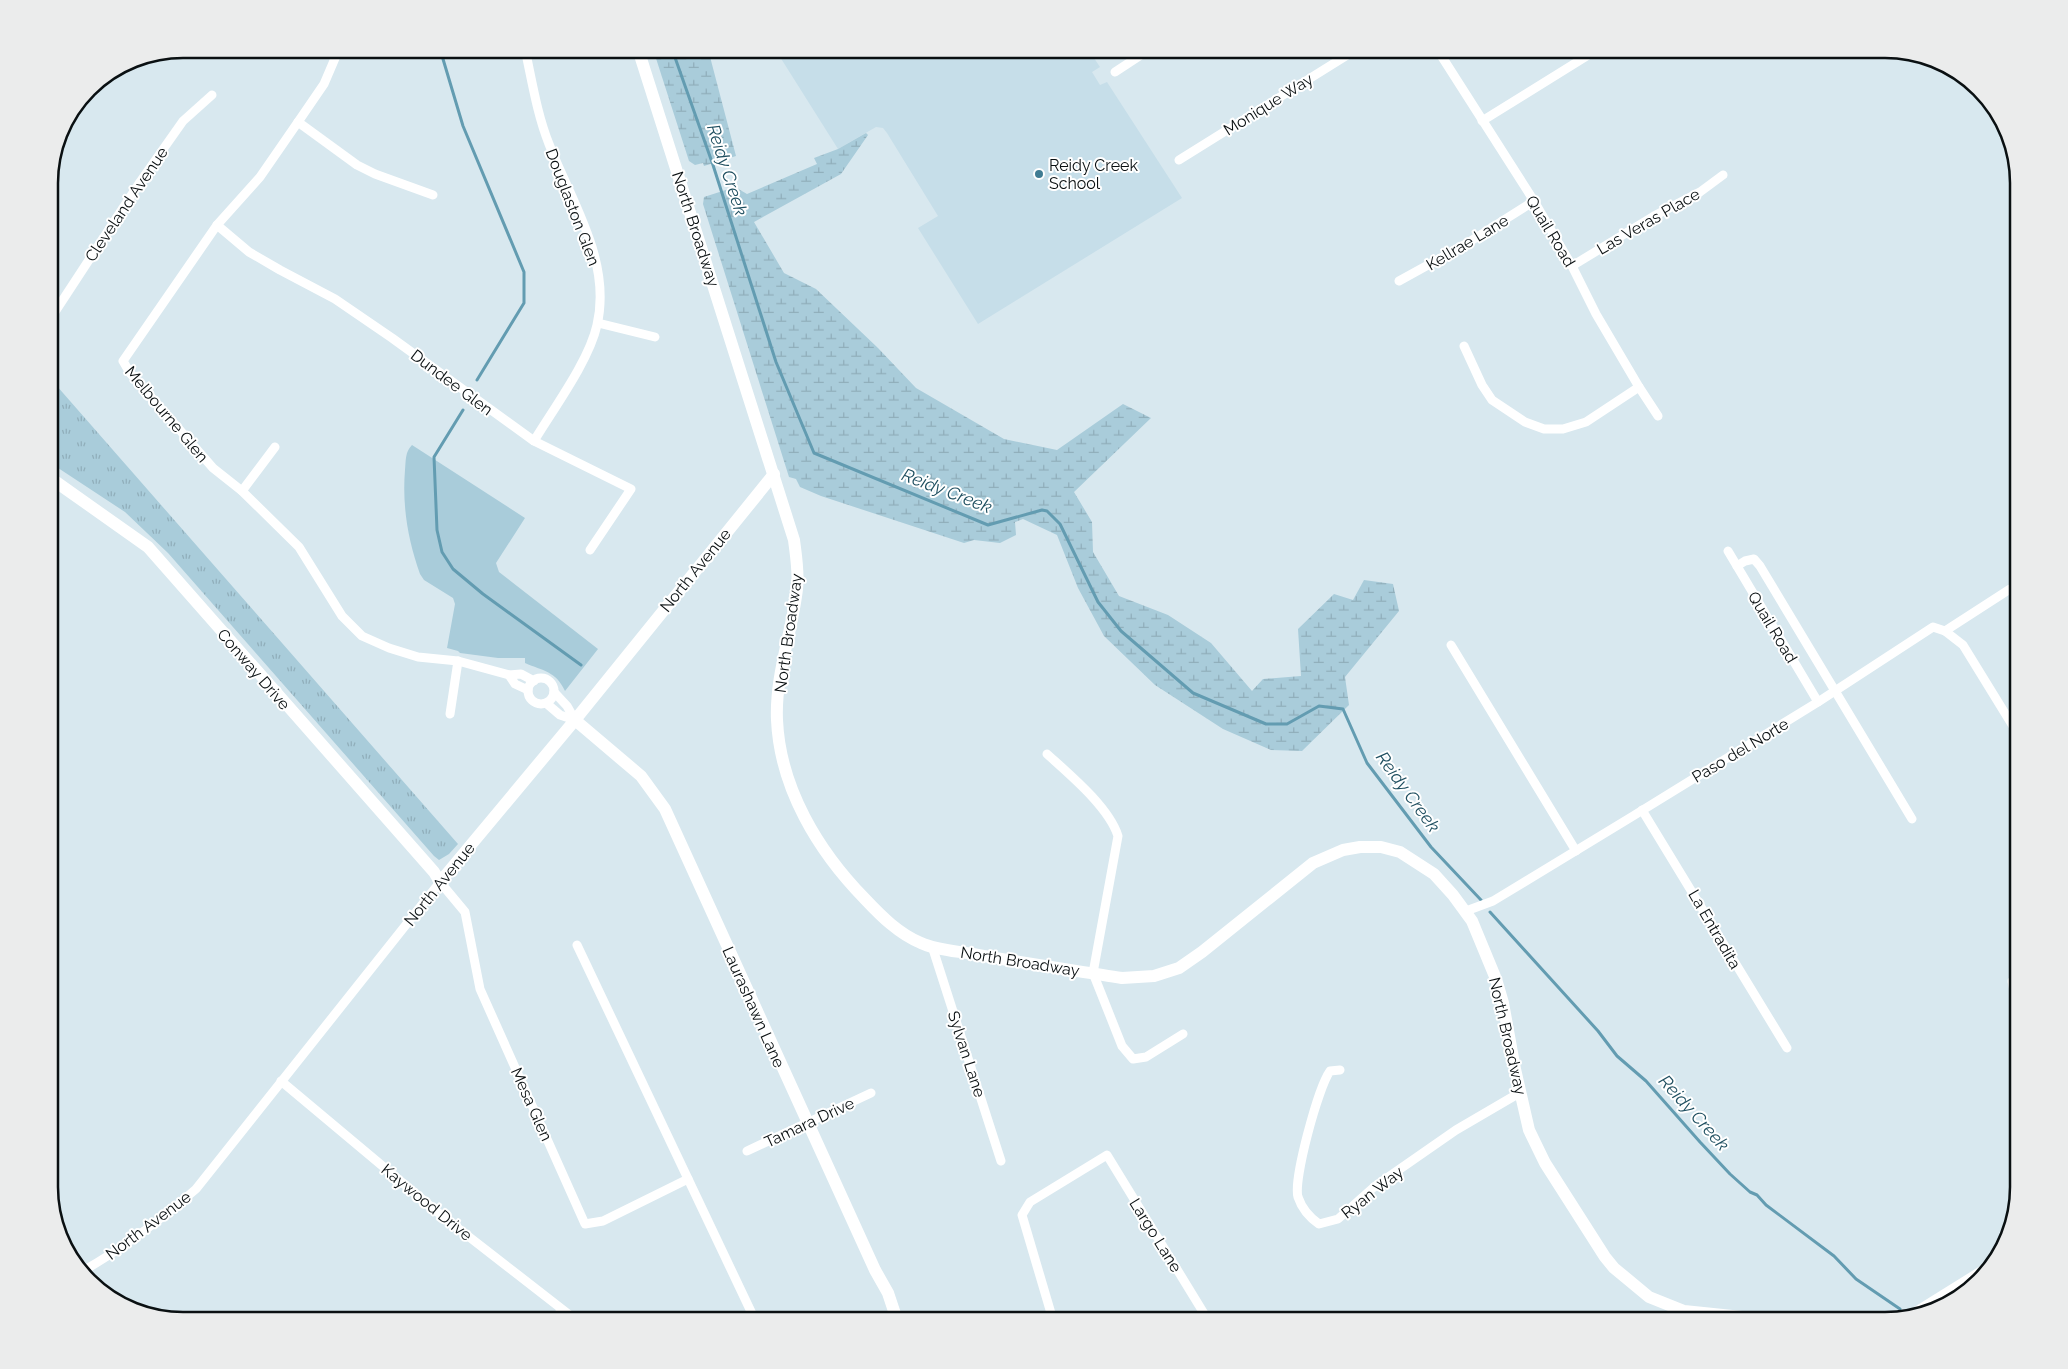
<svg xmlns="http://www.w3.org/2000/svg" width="2068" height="1369" font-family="Raleway,sans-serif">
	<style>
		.built { fill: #c6dee9 }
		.grass { fill: #a9ccda }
		.wetland { fill: url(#wetland-marsh) }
		.park { fill: url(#park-tufts) }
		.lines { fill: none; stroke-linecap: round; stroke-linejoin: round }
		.stream { stroke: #639cb1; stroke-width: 3 }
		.street { stroke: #fff; stroke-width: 9 }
		.secondary { stroke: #fff; stroke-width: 12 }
		.poi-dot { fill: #3f7c93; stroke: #fff; stroke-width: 2 }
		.labels { text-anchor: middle; stroke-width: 4; stroke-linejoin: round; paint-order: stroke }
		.street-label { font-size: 16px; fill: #0a1012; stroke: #fff }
		.poi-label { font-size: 16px; fill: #0a1012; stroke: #fff; text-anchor: start }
		.water-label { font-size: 18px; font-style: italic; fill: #1f4f60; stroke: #fff }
		.rim { fill: none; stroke: #0a1012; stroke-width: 2.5 }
	</style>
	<defs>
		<pattern id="wetland-marsh" width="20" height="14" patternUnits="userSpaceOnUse" patternTransform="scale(1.25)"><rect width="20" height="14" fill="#a9ccda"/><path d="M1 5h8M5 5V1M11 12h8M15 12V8" fill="none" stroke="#90aeba"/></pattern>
		<pattern id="park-tufts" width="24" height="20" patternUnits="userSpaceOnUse" patternTransform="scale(1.25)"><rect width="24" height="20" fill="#a9ccda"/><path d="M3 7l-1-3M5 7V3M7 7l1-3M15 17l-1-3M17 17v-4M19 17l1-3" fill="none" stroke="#90aeba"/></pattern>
	</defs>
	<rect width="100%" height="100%" fill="#d8e8ef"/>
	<!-- built -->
	<polygon class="built" points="775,49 1088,49 1100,67 1092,72 1100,85 1107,82 1182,198 978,324 918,228 938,216 887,133 883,128 876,127 838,149"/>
	<!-- grass -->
	<path class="grass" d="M412 445 525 518 496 563 499 572 598 649 565 691C556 671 543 671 525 663V658H498L460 653 458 651 447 648 455 604 453 598 424 580 420 574C408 540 402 506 405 470 406 460 405 452 412 445Z"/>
	<!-- wetland -->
	<g class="wetland">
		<polygon points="653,49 708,49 736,156 704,166 703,163 695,165 689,161"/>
		<polygon points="866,133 868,135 841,174 754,222 784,273 816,289 878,348 916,388 1004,439 1057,450 1123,404 1151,418 1074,492 1092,522 1093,552 1119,596 1168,615 1211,643 1252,691 1263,679 1301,676 1298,629 1334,594 1353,600 1364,580 1393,584 1399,611 1345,677 1349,705 1302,751 1271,750 1223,729 1155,685 1104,636 1078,588 1057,535 1023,519 1015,522 1016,535 1000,543 974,540 964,543 821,496 800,487 796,479 789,477 703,204 704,197 735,187 747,194 817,164 814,158 838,149"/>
	</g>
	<!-- park -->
	<polygon class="park" points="49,377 458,844 449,854 439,860 434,856 168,553 125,512 49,462"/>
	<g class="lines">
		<!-- stream -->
		<g class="stream">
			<polyline points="440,49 463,126 524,272 524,303 477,380"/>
			<polyline points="672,49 713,165 776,362 814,453 988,525 1042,510 1047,511 1060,524 1098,602 1121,631 1193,693 1266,724 1287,724 1319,706 1343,709 1367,763 1431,847 1481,900"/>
			<polyline points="463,410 434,457 437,530 442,552 453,569 483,594 581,665"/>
			<polyline points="1490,912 1598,1031 1617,1056 1646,1081 1700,1142 1730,1174 1750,1192 1757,1195 1766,1205 1834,1256 1856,1279 1900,1309"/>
		</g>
		<!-- street -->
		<g class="street">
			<polyline points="339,49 324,84 298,122 260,177 217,225 123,361 130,373 213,468 242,491 299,547 342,616 362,636 389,648 418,657 458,661 509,675 521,674 534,681"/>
			<path d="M525 49C532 81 537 114 549 144 571 201 612 261 597 325 589 361 554 408 534 441"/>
			<polyline points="1437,49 1534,201 1572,266 1596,314 1639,387 1658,416"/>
			<polyline points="1115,72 1150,49"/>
			<polyline points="1482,121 1598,49"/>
			<polyline points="298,122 357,165 375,174 433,195"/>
			<polyline points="1179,160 1357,49"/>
			<polyline points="217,225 249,252 280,270 335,299 392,338 534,441 631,489 590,550"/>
			<polyline points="1572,266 1654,216 1700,192 1723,175"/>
			<polyline points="1399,281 1466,244 1534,201"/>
			<polyline points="49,321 140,182 183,121 212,95"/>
			<polyline points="598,323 655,337"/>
			<polyline points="1464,346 1482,385 1492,400 1525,422 1544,429 1563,429 1586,422 1639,387"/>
			<polyline points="242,491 275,447"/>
			<polyline points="1728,551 1818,702"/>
			<polyline points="1737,566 1745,561 1754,559 1760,566 1912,819"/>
			<polyline points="1945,631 1963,645 2019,736"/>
			<polyline points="1451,645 1576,851"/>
			<polyline points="509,675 515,684 528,690"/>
			<circle cx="541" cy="691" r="13"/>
			<polyline points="554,692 567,706 575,720"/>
			<polyline points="546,703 560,715 575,720"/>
			<polyline points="450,714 458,661"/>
			<path d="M1047 754C1069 774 1109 807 1118 836L1093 973 1122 1046 1133 1059 1146 1057 1183 1034"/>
			<polyline points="1642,810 1787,1048"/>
			<polyline points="1466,911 1493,901 1633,816 1818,702 1933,627 1945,631 2010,589"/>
			<polyline points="577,945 755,1320"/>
			<polyline points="932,946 1001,1161"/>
			<polyline points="2019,975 2012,981 2014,991 2019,1000"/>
			<path d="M1340 1070 1330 1071C1318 1088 1293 1180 1298 1197 1302 1209 1309 1217 1319 1224L1338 1219 1374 1187 1456 1130 1521 1092"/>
			<polyline points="281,1081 441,1215 576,1320"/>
			<polyline points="747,1151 871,1093"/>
			<path d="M83 1271C123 1248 162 1219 196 1189L440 882 465 912 480 989 585 1224 603 1221 688 1179"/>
			<polyline points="1913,1313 1995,1262"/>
			<polyline points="557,1320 561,1309"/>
			<polyline points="1053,1320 1022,1215 1030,1202 1107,1155 1208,1320"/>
		</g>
		<!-- secondary -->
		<g class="secondary">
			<path d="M638 49 794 540C796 556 799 573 797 589 792 633 775 675 777 720 780 788 818 851 865 899 881 916 899 934 921 943 936 950 956 951 973 954 1022 963 1072 970 1122 978L1154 976 1179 968 1202 952 1313 863 1343 850 1360 847H1381L1400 852 1434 874 1453 895 1472 921 1496 979 1503 1003 1515 1069 1529 1130 1545 1163 1605 1257 1614 1268 1649 1297 1684 1311 1771 1320"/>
			<polyline points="49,477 148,547 434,872 440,882 575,720 774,474"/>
			<polyline points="575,720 641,776 665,809 875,1270 888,1293 897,1320"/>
		</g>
	</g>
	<!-- markers -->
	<circle class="poi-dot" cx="1039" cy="174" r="5"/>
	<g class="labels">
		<!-- street labels -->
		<g class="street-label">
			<text transform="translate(1268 104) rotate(-32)" y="6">Monique Way</text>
			<text transform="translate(126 204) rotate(-56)" y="6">Cleveland Avenue</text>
			<text transform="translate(573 207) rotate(69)" y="6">Douglaston Glen</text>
			<text transform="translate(1648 221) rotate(-30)" y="6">Las Veras Place</text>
			<text transform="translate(696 229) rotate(72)" y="6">North Broadway</text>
			<text transform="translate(1551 231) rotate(59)" y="6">Quail Road</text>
			<text transform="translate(1467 242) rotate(-31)" y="6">Kellrae Lane</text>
			<text transform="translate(452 382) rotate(37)" y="6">Dundee Glen</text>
			<text transform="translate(167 414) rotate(50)" y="6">Melbourne Glen</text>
			<text transform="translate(695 570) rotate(-51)" y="6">North Avenue</text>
			<text transform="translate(1773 627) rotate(59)" y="6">Quail Road</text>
			<text transform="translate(788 633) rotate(-82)" y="6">North Broadway</text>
			<text transform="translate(254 669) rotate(49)" y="6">Conway Drive</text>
			<text transform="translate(1740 750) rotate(-31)" y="6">Paso del Norte</text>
			<text transform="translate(439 884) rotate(-51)" y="6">North Avenue</text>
			<text transform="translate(1715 929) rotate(60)" y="6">La Entradita</text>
			<text transform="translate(1020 961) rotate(9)" y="6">North Broadway</text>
			<text transform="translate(754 1007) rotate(66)" y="6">Laurashawn Lane</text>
			<text transform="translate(1508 1036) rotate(77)" y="6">North Broadway</text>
			<text transform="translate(967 1054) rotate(72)" y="6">Sylvan Lane</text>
			<text transform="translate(532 1104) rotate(66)" y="6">Mesa Glen</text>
			<text transform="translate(809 1122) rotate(-25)" y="6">Tamara Drive</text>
			<text transform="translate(1372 1192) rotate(-38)" y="6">Ryan Way</text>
			<text transform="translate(427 1202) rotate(39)" y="6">Kaywood Drive</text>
			<text transform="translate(148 1225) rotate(-37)" y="6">North Avenue</text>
			<text transform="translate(1156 1235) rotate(58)" y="6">Largo Lane</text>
		</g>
		<!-- poi labels -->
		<g class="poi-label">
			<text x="1049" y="171">Reidy Creek<tspan x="1049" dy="18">School</tspan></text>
		</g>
		<!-- water labels -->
		<g class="water-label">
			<text transform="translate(727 170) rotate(72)" y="6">Reidy Creek</text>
			<text transform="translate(947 491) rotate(21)" y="6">Reidy Creek</text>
			<text transform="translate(1408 792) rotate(54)" y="6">Reidy Creek</text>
			<text transform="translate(1694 1113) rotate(48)" y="6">Reidy Creek</text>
		</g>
	</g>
	<!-- crop -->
	<path d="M0 0H2068V1369H0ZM183 58H1885A125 125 0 0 1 2010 183V1187A125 125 0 0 1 1885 1312H183A125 125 0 0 1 58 1187V183A125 125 0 0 1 183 58Z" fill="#ebecec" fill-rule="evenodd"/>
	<path class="rim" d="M183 58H1885A125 125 0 0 1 2010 183V1187A125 125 0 0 1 1885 1312H183A125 125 0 0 1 58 1187V183A125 125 0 0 1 183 58Z"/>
</svg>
